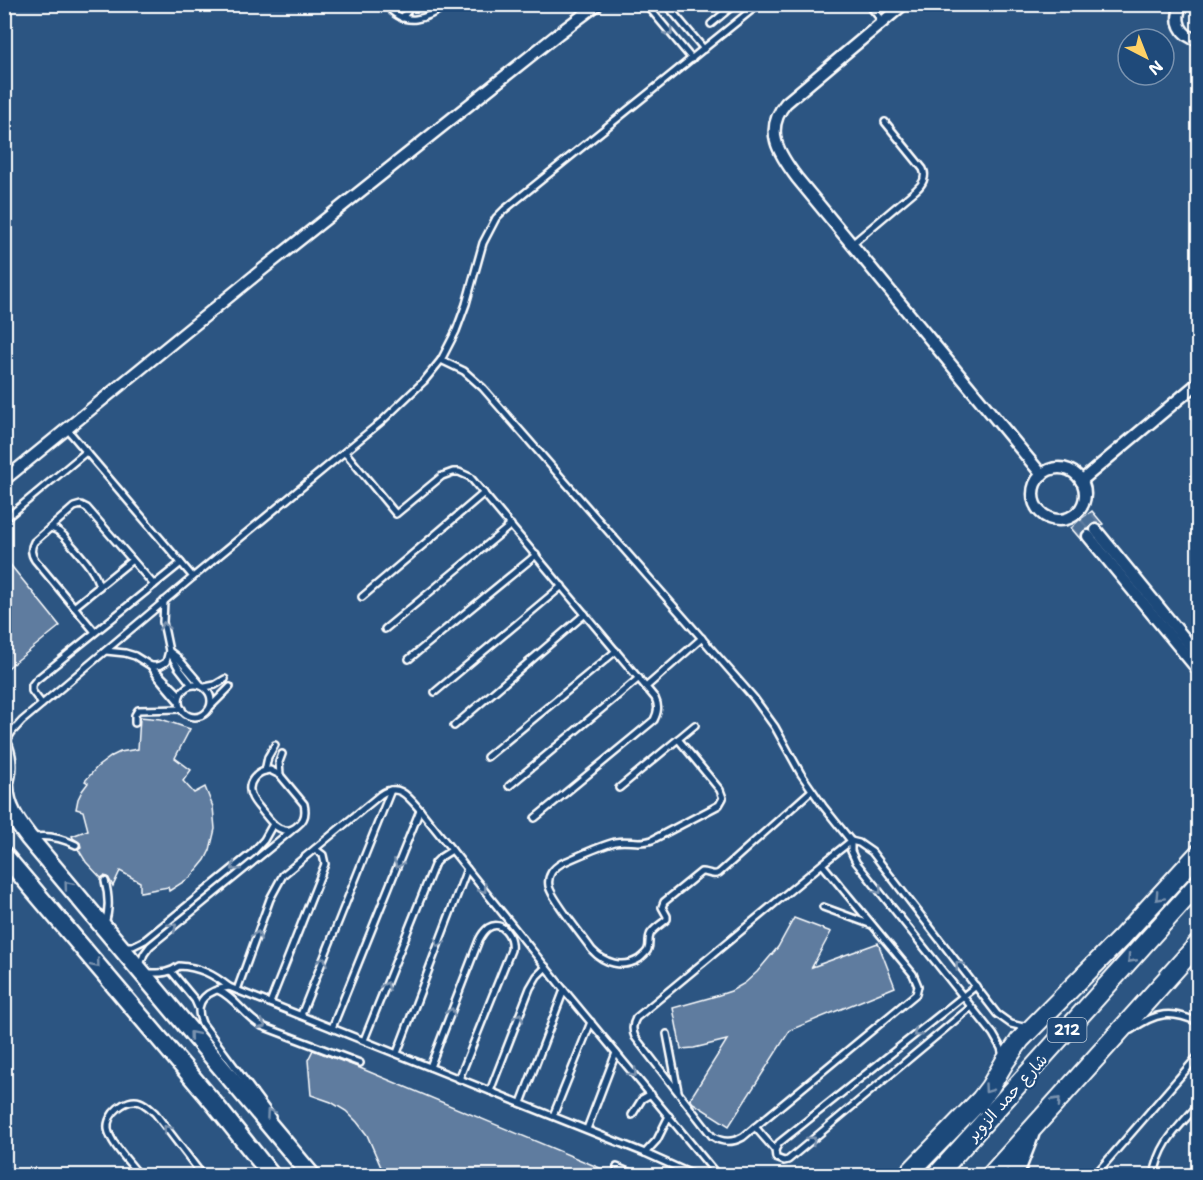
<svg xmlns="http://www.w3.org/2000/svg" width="1203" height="1180" font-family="'Shantell Sans','Playpen Sans Arabic',sans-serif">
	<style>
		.building { fill: #5e7c9f; stroke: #fff; stroke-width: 1.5 }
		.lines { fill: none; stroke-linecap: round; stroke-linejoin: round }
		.street-tunnel { stroke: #4c6e95; stroke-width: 10; stroke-dasharray: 10 5; stroke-linecap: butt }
		.lane-casing { stroke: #fff; stroke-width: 10 }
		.street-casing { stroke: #fff; stroke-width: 15 }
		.secondary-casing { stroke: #fff; stroke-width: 21 }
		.primary-casing { stroke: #fff; stroke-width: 22 }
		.lane { stroke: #1f4a7a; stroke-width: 5 }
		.street { stroke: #1f4a7a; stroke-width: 10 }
		.secondary { stroke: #1f4a7a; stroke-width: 16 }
		.primary { stroke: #1f4a7a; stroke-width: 18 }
		.oneway { stroke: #7992af }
		.labels { text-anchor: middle; stroke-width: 4.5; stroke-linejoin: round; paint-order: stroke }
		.shield { fill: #1f4a7a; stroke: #bcc9d7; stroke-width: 1.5 }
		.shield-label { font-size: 15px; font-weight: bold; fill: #fff }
		.street-label { font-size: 16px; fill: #fff; stroke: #1f4a7a }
	</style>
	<rect width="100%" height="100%" fill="#2c5582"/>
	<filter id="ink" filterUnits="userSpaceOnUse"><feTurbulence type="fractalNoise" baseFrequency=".0167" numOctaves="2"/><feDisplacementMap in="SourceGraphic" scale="12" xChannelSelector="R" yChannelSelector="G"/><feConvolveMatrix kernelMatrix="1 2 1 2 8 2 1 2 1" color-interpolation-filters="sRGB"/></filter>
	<g filter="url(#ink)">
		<!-- building -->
		<g class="building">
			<polygon points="1092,511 1103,524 1101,525 1094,523 1091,525 1089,529 1083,531 1081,537 1082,541 1071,528"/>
			<polygon points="4,557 60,626 4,671"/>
			<polygon points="140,717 161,719 190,729 175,758 191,770 183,781 194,793 205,787 213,807 215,829 210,850 205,860 191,877 169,891 168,887 140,892 140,882 120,871 113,886 108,877 104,876 101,878 86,862 78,849 81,847 80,843 73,838 72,836 88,830 83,811 76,809 78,799 82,791 88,783 85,781 97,767 112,756 120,752 138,749"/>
			<polygon points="794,918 831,932 812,967 878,943 895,987 790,1030 729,1126 693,1103 690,1099 727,1040 694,1048 681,1049 673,1008 716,996 731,991 745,983 757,972 778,947"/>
			<polygon points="313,1050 360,1068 619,1176 389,1176 381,1167 367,1135 357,1122 346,1111 331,1102 311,1095 308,1060"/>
		</g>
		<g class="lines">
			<!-- street-tunnel -->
			<g class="street-tunnel">
				<polyline points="1086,516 1096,530"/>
				<polyline points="1076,524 1088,536"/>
			</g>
			<!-- lane casing -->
			<g class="lane-casing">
				<g id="lane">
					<path d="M386 4C404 29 427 19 448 4"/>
					<polyline points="646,4 692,59"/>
					<polyline points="666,4 704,49"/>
					<polyline points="868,4 883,22"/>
					<polyline points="402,18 413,4"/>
					<polyline points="711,24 735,4"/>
					<path d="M852 244 916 190C922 185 927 177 923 169L885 122"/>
					<polyline points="441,360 464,371 483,388 754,698 775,727 801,774 823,806 851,841 859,843 872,852 997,1014 1011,1024 1027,1028"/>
					<polyline points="67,429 193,577"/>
					<path d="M345 452 396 514 442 476 453 472H459L470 477 655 698C659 706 658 712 654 720L535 818"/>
					<polyline points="4,520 86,452"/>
					<path d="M51 528 58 531 64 536C75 550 96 569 99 587"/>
					<polyline points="362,597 484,493"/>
					<polyline points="74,607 132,560"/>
					<polyline points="385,629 511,525"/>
					<path d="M95 632 35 560C31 554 30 549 34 542L74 507 81 505 87 508 154 585"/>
					<polyline points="106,651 125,653 135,656 151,666 156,666 161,665 166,662 169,651 163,622 164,601"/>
					<polyline points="169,651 177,657 201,685"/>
					<polyline points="170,653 178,667 192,685"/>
					<polyline points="409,659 536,555"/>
					<polyline points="151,666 158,677 179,702"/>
					<polyline points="156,671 180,695"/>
					<circle cx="195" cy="701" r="16"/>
					<polyline points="205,687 215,685 225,679"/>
					<polyline points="646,687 702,638"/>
					<polyline points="435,692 562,586"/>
					<polyline points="42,704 32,691 32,685 36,680 181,563"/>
					<polyline points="211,706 230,687"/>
					<polyline points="135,723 135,715 138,710 182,709"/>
					<polyline points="454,726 585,614"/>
					<path d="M678 739 720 790 723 798 719 805 652 840C639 845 628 839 615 842 597 847 579 856 562 863 553 868 547 876 549 886 551 898 584 938 592 950 604 963 623 969 639 959 642 956 647 953 648 949 650 944 648 940 650 935 652 929 662 924 667 919V916L662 907 664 902 701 872C708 871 712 877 719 873L811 791"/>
					<polyline points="4,745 12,732 22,721 193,577 382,421 424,381 441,360 456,331 466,304 483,243 496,218 504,210 759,4"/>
					<polyline points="487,757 616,651"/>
					<path d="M270 770 280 775 304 804C306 812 305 820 298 825 295 828 290 831 285 830 275 829 269 819 263 812 259 807 254 802 252 797 245 783 257 771 270 770Z"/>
					<polyline points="265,771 268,757 275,745"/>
					<polyline points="280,775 279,762 282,754"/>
					<polyline points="509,786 639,678"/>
					<polyline points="619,788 695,725"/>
					<path d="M34 837C49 835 62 838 76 845"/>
					<polyline points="851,841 851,851 856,862 993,1034 1001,1048 1003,1057"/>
					<path d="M822 864 913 974 918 986 916 994 743 1137C732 1143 722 1143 712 1136L635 1037C632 1030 632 1025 636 1018L822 864 851 841"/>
					<polyline points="823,907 872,925"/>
					<path d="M105 923C110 909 109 896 105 881"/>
					<polyline points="124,946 133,946 145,940 252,853 264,840 273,824"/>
					<polyline points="140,965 144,954 150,946 292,830"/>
					<polyline points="171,971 195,1000 198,1007"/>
					<path d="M148 973C161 973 168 974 179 966 199 967 213 974 229 987L645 1153 696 1176"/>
					<path d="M229 987C209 990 192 1000 202 1023L272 1117"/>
					<path d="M218 990C236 998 245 1017 262 1026L360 1063"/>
					<path d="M237 990 270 899 283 875 380 795C398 782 408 796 420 810L564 990 718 1176"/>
					<polyline points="270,1003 325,864 323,855 315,849"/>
					<polyline points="971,1007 788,1160 784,1161 776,1158 775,1150 779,1143 976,986"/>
					<polyline points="301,1015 391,790"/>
					<polyline points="332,1028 420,810"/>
					<path d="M1131 1030C1156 1012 1171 1010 1198 1022"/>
					<polyline points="667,1034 678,1091"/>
					<polyline points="364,1040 435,863 441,857 452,850"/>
					<polyline points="397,1053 467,869"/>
					<path d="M430 1067 479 940C481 936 484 931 488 928 503 919 513 937 511 950L459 1079"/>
					<polyline points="490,1091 530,988 537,976 546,967"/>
					<polyline points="521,1103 564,990"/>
					<polyline points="632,1115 642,1099 651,1094"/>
					<polyline points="553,1116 591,1022"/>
					<polyline points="755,1127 775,1150"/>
					<polyline points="587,1129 616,1053"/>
					<polyline points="645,1153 657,1140 669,1116"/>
					<polyline points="617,1167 638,1176"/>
					<path d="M140 1176C131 1164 110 1143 108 1129 106 1114 126 1097 140 1102 146 1104 150 1109 155 1113L203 1176"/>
					<polyline points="1094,1176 1198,1056"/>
					<path d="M1154 1176C1160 1142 1177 1129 1198 1105"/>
				</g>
			</g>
			<!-- street casing -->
			<g class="street-casing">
				<g id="street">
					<path d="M904 4 786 103C763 130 779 154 797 178L1042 475"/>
					<path d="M1182 4C1173 21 1181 36 1198 40"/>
					<circle cx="1059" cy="494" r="26"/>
					<polyline points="4,480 258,273 558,34 598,4"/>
					<polyline points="1081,481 1198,383"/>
					<polyline points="1096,530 1198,655"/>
					<polyline points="1088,536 1198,670"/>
				</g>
			</g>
			<!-- secondary casing -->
			<g class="secondary-casing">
				<g id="secondary">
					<path d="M4 747C9 761 8 772 4 786"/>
					<path d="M5 786C6 808 16 821 29 838L312 1176"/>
					<polyline points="4,855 213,1102 272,1176"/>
					<polyline points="1014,1176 1030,1135"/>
				</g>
			</g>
			<!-- primary casing -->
			<g class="primary-casing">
				<g id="primary">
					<polyline points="906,1176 981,1099 990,1087 1004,1063 1020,1040 1121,938 1198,854"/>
					<polyline points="936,1176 1198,884"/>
					<polyline points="990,1176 1198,944"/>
				</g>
			</g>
			<!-- lane -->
			<use href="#lane" class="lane"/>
			<!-- street -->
			<use href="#street" class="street"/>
			<!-- secondary -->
			<use href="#secondary" class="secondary"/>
			<!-- primary -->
			<use href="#primary" class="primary"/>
		</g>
		<!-- one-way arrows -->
		<defs><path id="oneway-chevron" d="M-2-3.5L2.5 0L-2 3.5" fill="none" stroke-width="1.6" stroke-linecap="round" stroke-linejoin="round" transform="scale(1.5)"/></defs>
		<g class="oneway">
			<use href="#oneway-chevron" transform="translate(669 32) rotate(50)"/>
			<use href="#oneway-chevron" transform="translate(164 626) rotate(-96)"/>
			<use href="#oneway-chevron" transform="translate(398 864) rotate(112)"/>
			<use href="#oneway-chevron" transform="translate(235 867) rotate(141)"/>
			<use href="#oneway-chevron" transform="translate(68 885) rotate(-130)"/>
			<use href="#oneway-chevron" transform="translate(483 889) rotate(51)"/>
			<use href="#oneway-chevron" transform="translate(878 890) rotate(51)"/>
			<use href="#oneway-chevron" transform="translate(1159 897) rotate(133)"/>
			<use href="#oneway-chevron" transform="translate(173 927) rotate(-39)"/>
			<use href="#oneway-chevron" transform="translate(257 935) rotate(-70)"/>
			<use href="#oneway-chevron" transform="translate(439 943) rotate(111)"/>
			<use href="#oneway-chevron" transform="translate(1131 959) rotate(132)"/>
			<use href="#oneway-chevron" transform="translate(323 961) rotate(-68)"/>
			<use href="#oneway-chevron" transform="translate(96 964) rotate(50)"/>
			<use href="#oneway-chevron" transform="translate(959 965) rotate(-128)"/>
			<use href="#oneway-chevron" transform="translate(386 986) rotate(-68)"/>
			<use href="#oneway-chevron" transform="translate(451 1012) rotate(-69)"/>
			<use href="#oneway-chevron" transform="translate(519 1017) rotate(-69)"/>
			<use href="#oneway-chevron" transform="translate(262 1025) rotate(26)"/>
			<use href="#oneway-chevron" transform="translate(917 1033) rotate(141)"/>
			<use href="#oneway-chevron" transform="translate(193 1035) rotate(-130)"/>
			<use href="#oneway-chevron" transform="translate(633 1073) rotate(50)"/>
			<use href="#oneway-chevron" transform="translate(988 1089) rotate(126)"/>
			<use href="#oneway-chevron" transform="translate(1057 1101) rotate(-48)"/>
			<use href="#oneway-chevron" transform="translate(270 1113) rotate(-125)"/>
			<use href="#oneway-chevron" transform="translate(167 1129) rotate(-128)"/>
			<use href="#oneway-chevron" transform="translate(812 1140) rotate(-40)"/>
		</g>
	</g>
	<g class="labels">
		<!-- shield labels -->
		<rect class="shield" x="1047.5" y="1018" width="39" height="24" rx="4.5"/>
		<g class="shield-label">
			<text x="1067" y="1035">212</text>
		</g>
		<!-- street labels -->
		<g class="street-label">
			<text transform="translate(1007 1097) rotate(-48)" y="6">شارع حمد الزوير</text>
		</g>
	</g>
	<!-- margin -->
	<rect width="1203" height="1180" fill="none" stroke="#1f4a7a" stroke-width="24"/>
	<rect x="12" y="12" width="1179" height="1156" fill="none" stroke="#fff" stroke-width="2" filter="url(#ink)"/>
	<!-- north arrow -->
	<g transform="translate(1146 57) rotate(138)"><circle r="28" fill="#1f4a7a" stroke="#7992af" stroke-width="1.5"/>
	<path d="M0-4.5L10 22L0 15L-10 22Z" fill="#ffd166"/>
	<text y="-9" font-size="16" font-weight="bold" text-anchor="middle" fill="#ffffff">N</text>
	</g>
</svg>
